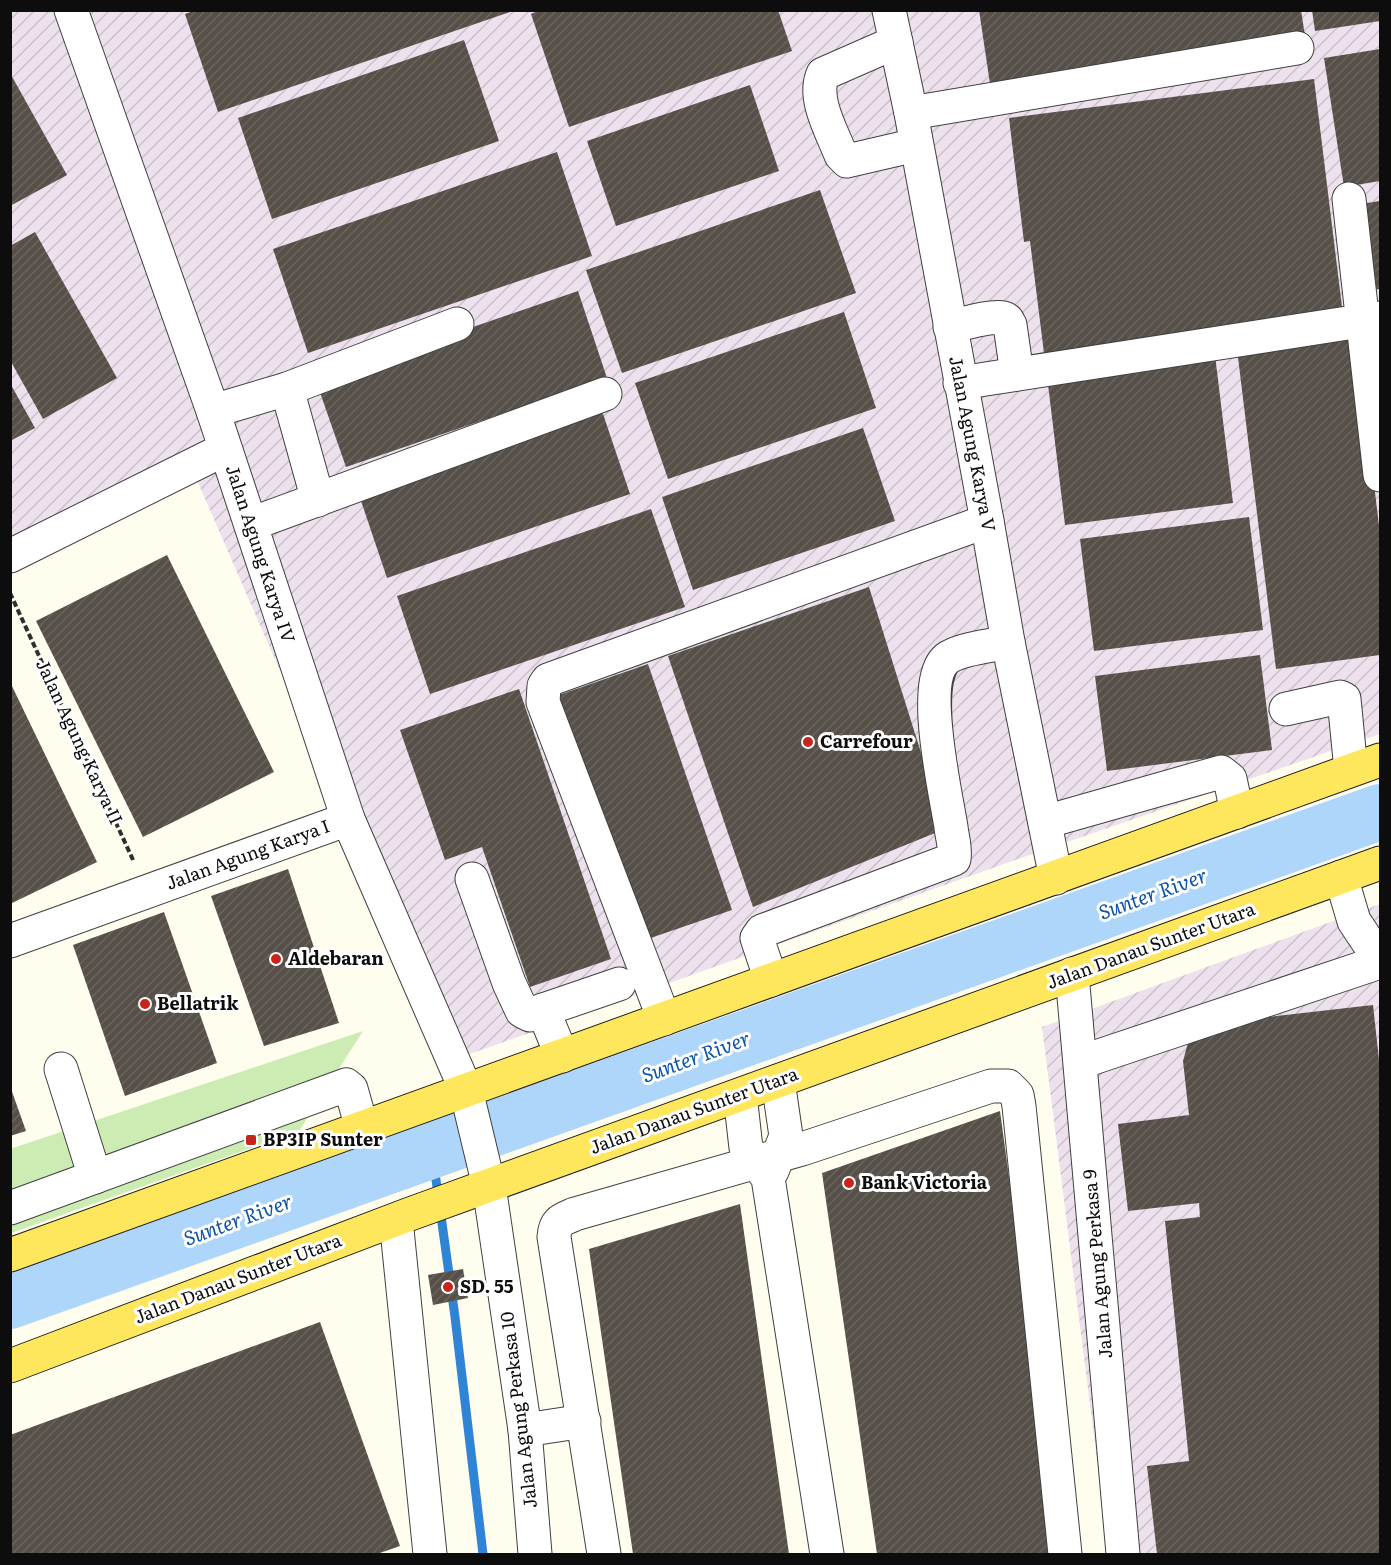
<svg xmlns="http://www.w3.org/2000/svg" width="1391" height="1565" font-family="Literata,serif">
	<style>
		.industrial { fill: url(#industrial-furrows) }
		.park { fill: #ccecb4 }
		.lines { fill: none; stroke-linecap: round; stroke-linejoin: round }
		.stream { stroke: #3084d6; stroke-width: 9 }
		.river { stroke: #aed6fa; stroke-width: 56 }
		.building { fill: url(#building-hatch) }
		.minor-casing { stroke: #404040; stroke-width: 35 }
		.major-casing { stroke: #1e1e1e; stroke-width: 35 }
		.path { stroke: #2f2f2f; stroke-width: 4; stroke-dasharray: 6 3; stroke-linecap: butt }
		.minor { stroke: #fff; stroke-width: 33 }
		.major { stroke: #ffe75d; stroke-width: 33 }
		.poi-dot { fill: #c7241c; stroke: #fff; stroke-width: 2 }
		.labels { text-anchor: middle; stroke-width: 6; stroke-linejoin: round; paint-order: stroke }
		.street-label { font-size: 18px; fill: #0d0d0d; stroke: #fff }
		.poi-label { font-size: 18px; font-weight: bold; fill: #0d0d0d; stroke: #fff; text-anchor: start }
		.water-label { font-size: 20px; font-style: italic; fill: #0e55a8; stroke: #fff }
	</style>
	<defs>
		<pattern id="industrial-furrows" width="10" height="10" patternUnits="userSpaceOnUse" patternTransform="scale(1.5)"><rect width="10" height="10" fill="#ede1ed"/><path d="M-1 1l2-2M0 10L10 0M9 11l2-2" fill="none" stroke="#cac0ca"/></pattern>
		<pattern id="building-hatch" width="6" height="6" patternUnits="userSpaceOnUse" patternTransform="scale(1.5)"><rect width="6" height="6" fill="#575049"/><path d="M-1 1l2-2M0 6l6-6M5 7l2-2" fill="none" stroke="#6a645f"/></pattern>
	</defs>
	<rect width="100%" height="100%" fill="#fffded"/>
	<!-- industrial -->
	<g class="industrial">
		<polygon points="11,11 1380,11 1380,734 1021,858 450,1061 196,478 11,568"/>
		<polygon points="1380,904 1380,1554 1109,1554 1042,1027"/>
	</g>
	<!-- park -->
	<g class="park">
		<polygon points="363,1031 299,1131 11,1233 10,1149"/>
		<polygon points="421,1110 433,1146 11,1296 11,1262"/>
	</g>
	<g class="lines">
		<!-- stream -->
		<polyline class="stream" points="432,1151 455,1317 483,1554"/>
		<!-- river -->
		<polyline class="river" points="10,1301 1380,812"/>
	</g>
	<!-- building -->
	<g class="building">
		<polygon points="196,10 513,10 513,11 218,112 185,14"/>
		<polygon points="540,10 778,10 792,51 569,127 531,14"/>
		<polygon points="979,10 1301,10 1305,36 990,84"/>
		<polygon points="1312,10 1380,10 1380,21 1315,31"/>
		<polygon points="464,40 499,141 272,219 238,118"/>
		<polygon points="1380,49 1380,181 1344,187 1324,58"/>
		<polygon points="10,73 67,175 10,206"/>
		<polygon points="1314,79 1343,315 1044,353 1030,241 1024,242 1009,118"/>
		<polygon points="750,85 779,171 616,226 587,141"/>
		<polygon points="557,152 592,256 308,353 273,249"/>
		<polygon points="820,190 856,293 622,373 586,270"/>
		<polygon points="1380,201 1380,289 1373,290 1360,204"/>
		<polygon points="35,232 117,378 43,419 10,360 10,246"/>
		<polygon points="578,291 607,378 346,467 316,381"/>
		<polygon points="844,312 876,408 668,479 635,383"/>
		<polygon points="1356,334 1380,534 1380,655 1276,669 1237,349"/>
		<polygon points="1215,355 1233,503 1065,525 1047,376"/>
		<polygon points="10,383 35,428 10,441"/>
		<polygon points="600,405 630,494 387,578 357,489"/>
		<polygon points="863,428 895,521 693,590 662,497"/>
		<polygon points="651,509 685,607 430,694 397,596"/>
		<polygon points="1249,517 1263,630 1094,651 1080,539"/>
		<polygon points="167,555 274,772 143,837 36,621"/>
		<polygon points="869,587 945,829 753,907 668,656"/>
		<polygon points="1260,655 1272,750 1107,771 1095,676"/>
		<polygon points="648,664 732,910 639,942 556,696"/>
		<polygon points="10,682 97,862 10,904"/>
		<polygon points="519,689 611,959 530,987 482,847 445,860 400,730"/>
		<polygon points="288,869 339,1023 264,1046 211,896"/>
		<polygon points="164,912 217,1063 125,1096 73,945"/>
		<polygon points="1373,1005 1380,1069 1380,1554 1157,1554 1147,1466 1189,1461 1165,1221 1200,1217 1199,1203 1128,1211 1118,1124 1189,1115 1183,1061 1189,1039 1215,1023"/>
		<polygon points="10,1086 26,1131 10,1136"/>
		<polygon points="1000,1111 1060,1554 877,1554 822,1173"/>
		<polygon points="740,1204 789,1554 633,1554 589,1249"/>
		<polygon points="463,1269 468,1298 433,1305 428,1275"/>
		<polygon points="320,1322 400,1546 377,1554 10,1554 10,1435"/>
	</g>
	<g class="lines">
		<!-- minor casing -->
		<g class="minor-casing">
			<g id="minor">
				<polyline points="71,10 213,411 348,819 466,1090 489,1186 525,1430 535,1554"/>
				<polyline points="889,10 911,113 987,521 1008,642 1056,878"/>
				<path d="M896 42 823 74C812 98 832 132 841 155L847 161 916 145"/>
				<polyline points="911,113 1297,48"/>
				<polyline points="1349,199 1380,475"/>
				<path d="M950 327C963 324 991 315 1004 318 1008 319 1008 322 1010 325L1017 374"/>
				<polyline points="960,383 1380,318"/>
				<polyline points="287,389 318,500"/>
				<polyline points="213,411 287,389 457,324"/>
				<polyline points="251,524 605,394"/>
				<polyline points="10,556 225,449"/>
				<polyline points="1286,709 1340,697 1344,699 1351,770"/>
				<polyline points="1045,822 1221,772 1230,779 1237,812"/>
				<polyline points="1341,877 1354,921 1380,960"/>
				<polyline points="472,879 509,983 522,1011 530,1015 543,1010"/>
				<polyline points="10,941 348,819"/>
				<polyline points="1072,974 1123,1554"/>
				<path d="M771 980 757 938 762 931 954 859C956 849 952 837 951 827 946 794 918 676 949 657 964 648 991 646 1008 642"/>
				<polyline points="664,1019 543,702 544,686 548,680 987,521"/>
				<polyline points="562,1056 543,1010 619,984"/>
				<polyline points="1081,1062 1380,962"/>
				<polyline points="61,1069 95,1177"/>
				<polyline points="740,1095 746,1148 768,1178 827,1554"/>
				<polyline points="772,1171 786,1136 778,1081"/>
				<polyline points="10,1208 346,1085 351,1089 362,1128"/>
				<polyline points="396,1220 430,1554"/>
				<polyline points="525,1430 584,1421"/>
				<path d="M604 1554 554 1237C555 1221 561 1220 575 1214L802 1149 991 1086H1008L1017 1095 1019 1106 1065 1554"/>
			</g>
		</g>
		<!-- major casing -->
		<g class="major-casing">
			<g id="major">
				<polyline points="10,1255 1380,760"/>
				<polyline points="10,1366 410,1214 1380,863"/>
			</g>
		</g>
		<!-- path -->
		<polyline class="path" points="10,593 134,862"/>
		<!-- minor -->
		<use href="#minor" class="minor"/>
		<!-- major -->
		<use href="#major" class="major"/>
	</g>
	<!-- markers -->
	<g class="poi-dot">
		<circle cx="808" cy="742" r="6"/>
		<circle cx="276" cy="959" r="6"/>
		<circle cx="145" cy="1004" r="6"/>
		<rect x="245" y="1134" width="12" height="12" rx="3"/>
		<circle cx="849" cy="1183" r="6"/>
		<circle cx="448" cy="1287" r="6"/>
	</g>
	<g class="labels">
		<!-- street labels -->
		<g class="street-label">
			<text transform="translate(972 444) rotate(79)" y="6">Jalan Agung Karya V</text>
			<text transform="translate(260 554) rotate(72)" y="6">Jalan Agung Karya IV</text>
			<text transform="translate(79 742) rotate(65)" y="6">Jalan Agung Karya II</text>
			<text transform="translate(248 855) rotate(-20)" y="6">Jalan Agung Karya I</text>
			<text transform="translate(1151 946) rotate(-20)" y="6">Jalan Danau Sunter Utara</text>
			<text transform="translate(694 1111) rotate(-20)" y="6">Jalan Danau Sunter Utara</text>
			<text transform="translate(1098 1264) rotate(-95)" y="6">Jalan Agung Perkasa 9</text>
			<text transform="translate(238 1279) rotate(-21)" y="6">Jalan Danau Sunter Utara</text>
			<text transform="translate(519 1410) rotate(-97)" y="6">Jalan Agung Perkasa 10</text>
		</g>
		<!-- poi labels -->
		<g class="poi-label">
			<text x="820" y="748">Carrefour</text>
			<text x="288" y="965">Aldebaran</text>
			<text x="157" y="1010">Bellatrik</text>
			<text x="263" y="1146">BP3IP Sunter</text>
			<text x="861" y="1189">Bank Victoria</text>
			<text x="460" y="1293">SD. 55</text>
		</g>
		<!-- water labels -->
		<g class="water-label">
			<text transform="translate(1153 894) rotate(-20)" y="7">Sunter River</text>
			<text transform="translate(696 1057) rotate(-20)" y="7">Sunter River</text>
			<text transform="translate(238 1220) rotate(-20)" y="7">Sunter River</text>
		</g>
	</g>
	<!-- border -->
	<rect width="1391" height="1565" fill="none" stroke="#0d0d0d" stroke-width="24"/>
</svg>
